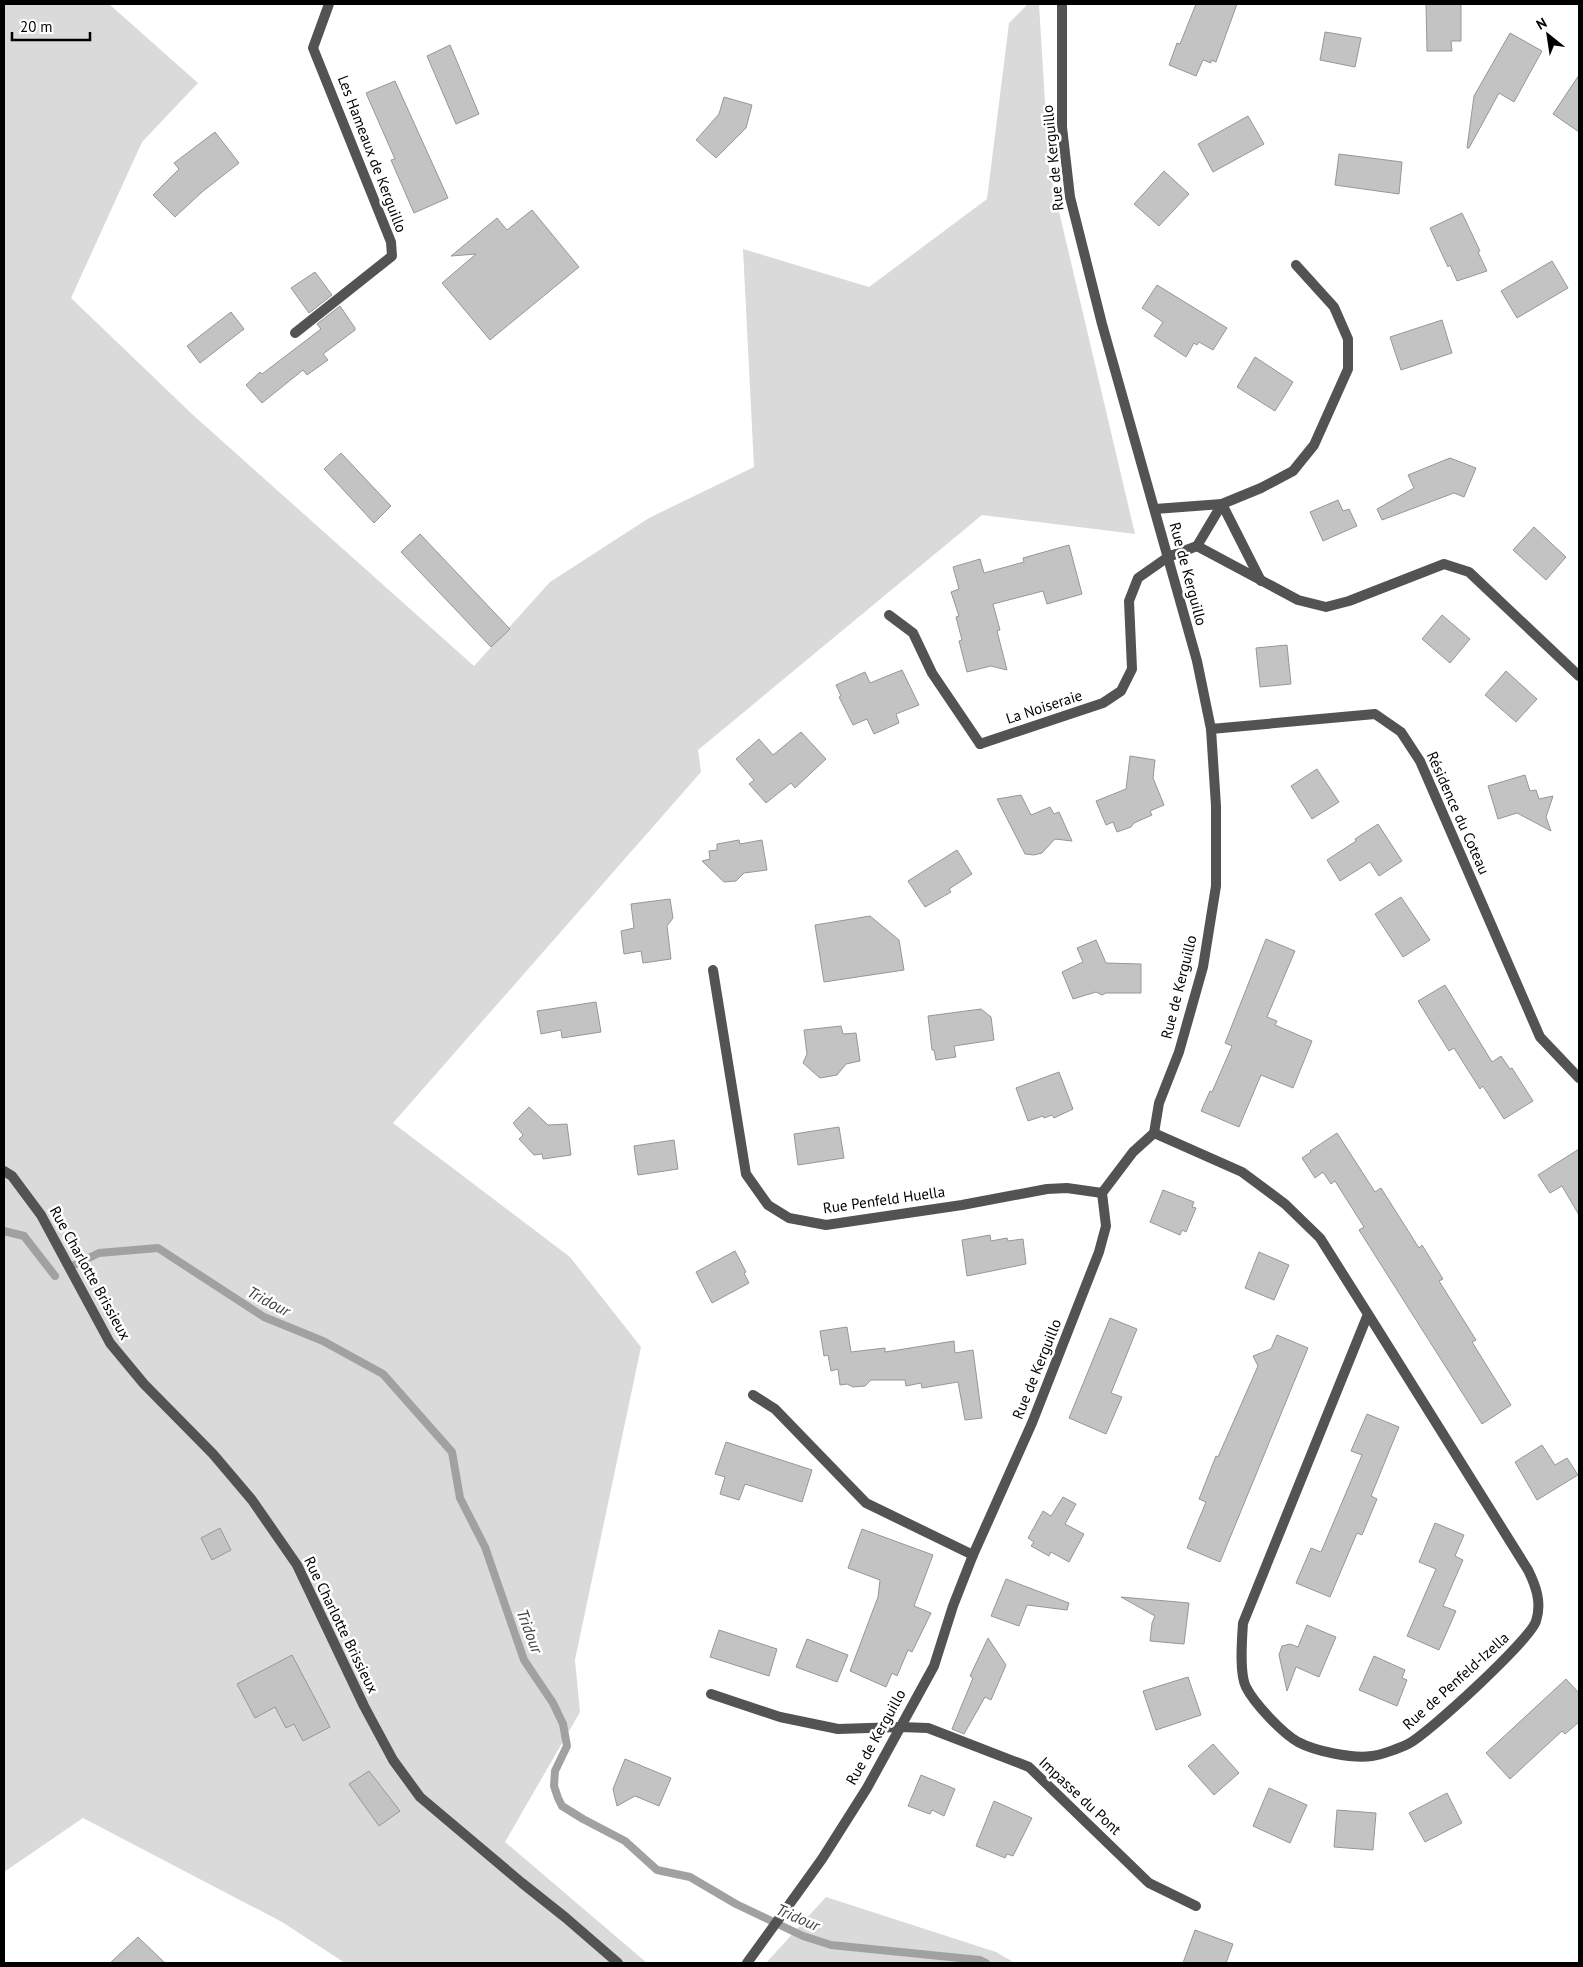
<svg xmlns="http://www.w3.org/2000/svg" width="1583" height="1967" font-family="'PT Sans',sans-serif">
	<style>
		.green { fill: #dadada }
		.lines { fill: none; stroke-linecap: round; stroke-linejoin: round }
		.stream { stroke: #a1a1a1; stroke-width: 8 }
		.building { fill: #c3c3c3; stroke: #979797 }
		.service { stroke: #535353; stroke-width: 10 }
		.minor { stroke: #535353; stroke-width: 10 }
		.labels { text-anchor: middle; stroke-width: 5; stroke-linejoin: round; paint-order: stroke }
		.street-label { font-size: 15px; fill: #000; stroke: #fff }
		.water-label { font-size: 16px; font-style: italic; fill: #424242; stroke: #fff }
	</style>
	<rect width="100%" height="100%" fill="#fff"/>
	<!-- green -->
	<g class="green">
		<polygon points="4,4 109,4 198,83 142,142 71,298 193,415 474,666 550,582 649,518 754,467 743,249 869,287 987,199 1009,23 1028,4 1039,4 1049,169 1135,534 982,515 698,750 701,772 393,1123 570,1257 641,1347 575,1660 580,1712 505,1842 647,1963 345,1963 282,1922 83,1818 4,1872"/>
		<polygon points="826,1897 996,1952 1015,1963 766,1963"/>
	</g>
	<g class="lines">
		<!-- stream -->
		<g class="stream">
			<polyline points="4,1231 24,1236 55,1276"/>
			<polyline points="72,1266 99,1253 158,1248 264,1317 323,1341 383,1374 452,1452 460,1498 485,1547 524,1660 553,1703 563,1724 567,1746 555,1771 554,1786 558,1798 562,1806 583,1819 625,1841 657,1870 690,1877 736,1904 803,1936 831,1945 980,1960 986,1963"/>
		</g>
	</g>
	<!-- building -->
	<g class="building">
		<polygon points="1196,4 1237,4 1216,62 1211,60 1211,63 1203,60 1196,76 1169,65 1177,43 1180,44"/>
		<polygon points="1426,4 1461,4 1461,41 1451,41 1452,51 1427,51"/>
		<polygon points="1325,32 1361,38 1355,67 1320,60"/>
		<polygon points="1510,33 1542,51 1514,102 1499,93 1469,148 1467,148 1474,96"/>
		<polygon points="450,45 479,114 456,124 427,56"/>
		<polygon points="1579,75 1579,132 1553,114"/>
		<polygon points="395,81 448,198 414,213 391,160 395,159 366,93"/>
		<polygon points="724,97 752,105 746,128 716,158 696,140 719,114"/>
		<polygon points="1248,116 1264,144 1213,172 1198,144"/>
		<polygon points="215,132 239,163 202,192 175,217 153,195 179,169 174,163"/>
		<polygon points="1339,154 1402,162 1399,194 1335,185"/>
		<polygon points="1164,171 1189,194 1159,226 1134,204"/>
		<polygon points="532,210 579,267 490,340 442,283 476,254 451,256 497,218 507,230"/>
		<polygon points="1462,213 1480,251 1478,252 1487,271 1457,281 1450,265 1448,267 1430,228"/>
		<polygon points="1552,261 1568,288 1517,318 1501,291"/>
		<polygon points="315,272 332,295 309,313 291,288"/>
		<polygon points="1157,285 1227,328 1213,350 1199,342 1197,345 1194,343 1186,357 1154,336 1163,322 1142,308"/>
		<polygon points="340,306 355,328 355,330 323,354 328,360 307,375 303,370 262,403 246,385 260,372 262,374 321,329 317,324"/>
		<polygon points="231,312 244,329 200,363 187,346"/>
		<polygon points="1442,320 1452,353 1401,370 1390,337"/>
		<polygon points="1255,357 1293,382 1275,411 1237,387"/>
		<polygon points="341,453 391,506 374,523 324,469"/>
		<polygon points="1450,458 1476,468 1464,497 1454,493 1382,520 1377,509 1414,488 1408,475"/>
		<polygon points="1338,500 1343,511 1349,509 1357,526 1323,541 1310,512"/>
		<polygon points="1534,527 1566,557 1546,580 1513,550"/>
		<polygon points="420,534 510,629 491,647 401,552"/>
		<polygon points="1069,545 1082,594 1047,604 1043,591 993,604 1000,630 997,631 1007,670 991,666 967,672 959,641 962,640 956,617 959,616 951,592 959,589 953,567 980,559 984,573 1024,562 1023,558"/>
		<polygon points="1442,615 1470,639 1450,663 1422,639"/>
		<polygon points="1287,645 1291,684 1260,687 1256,648"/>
		<polygon points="902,670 919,705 896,714 899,723 874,734 867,719 853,725 839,697 841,696 836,685 865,672 870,683"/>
		<polygon points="1506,671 1537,699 1516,722 1485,695"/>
		<polygon points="801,732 826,759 795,788 791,783 766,803 749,784 754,780 736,759 759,739 773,755"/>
		<polygon points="1130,756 1155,760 1153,778 1164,805 1150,811 1152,815 1134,823 1131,827 1117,832 1113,822 1106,825 1096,801 1126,789"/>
		<polygon points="1317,769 1339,802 1312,819 1291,786"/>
		<polygon points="1525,775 1530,791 1536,790 1539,799 1553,796 1546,817 1551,831 1517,813 1498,819 1488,786"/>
		<polygon points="1021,795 1031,815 1050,807 1054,814 1059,812 1072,841 1055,839 1042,853 1034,855 1025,854 997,799"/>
		<polygon points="1378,824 1402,861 1379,876 1370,862 1340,881 1327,860 1356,841 1355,839"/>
		<polygon points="739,840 740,844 762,840 767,870 744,873 736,881 724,882 702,861 710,859 709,851 717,850 717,844"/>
		<polygon points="957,850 972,874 949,889 951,892 925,907 908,881"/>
		<polygon points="1401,897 1430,940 1403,957 1375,914"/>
		<polygon points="670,899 673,918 667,926 671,959 643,963 641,951 624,954 621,931 634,928 631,904"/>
		<polygon points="870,916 899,940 904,970 824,982 815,925"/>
		<polygon points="1266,939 1295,951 1267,1017 1277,1021 1275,1025 1312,1041 1293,1088 1261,1075 1239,1127 1201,1111 1210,1091 1212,1092 1232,1046 1225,1043"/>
		<polygon points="1096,940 1106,963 1141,964 1141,993 1106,993 1102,995 1096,992 1073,999 1062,972 1083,962 1077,948"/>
		<polygon points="1445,985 1492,1062 1501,1056 1510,1069 1512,1068 1533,1101 1504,1119 1483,1086 1480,1089 1454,1048 1449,1051 1418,1001"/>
		<polygon points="596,1002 601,1032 562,1038 561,1030 541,1034 537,1011"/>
		<polygon points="981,1009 991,1017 994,1040 954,1046 956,1057 936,1060 934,1050 932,1050 928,1016"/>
		<polygon points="841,1026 843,1034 856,1033 860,1061 846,1064 837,1075 820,1078 803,1063 807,1054 804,1030"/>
		<polygon points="1059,1072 1073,1109 1054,1118 1052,1115 1044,1118 1043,1116 1028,1121 1016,1088"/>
		<polygon points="529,1107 548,1125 567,1124 571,1155 543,1159 542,1154 534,1155 519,1139 523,1135 513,1123"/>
		<polygon points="839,1127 844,1158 798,1165 794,1134"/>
		<polygon points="1337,1133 1375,1192 1381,1188 1419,1248 1422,1245 1443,1279 1439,1281 1476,1340 1472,1342 1511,1405 1482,1424 1359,1230 1364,1227 1335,1181 1331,1184 1323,1172 1315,1178 1302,1158 1311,1152 1310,1151"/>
		<polygon points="674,1140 678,1169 638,1175 634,1146"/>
		<polygon points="1579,1149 1579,1215 1562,1186 1550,1193 1538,1175"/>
		<polygon points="1163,1190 1194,1202 1192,1207 1196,1208 1186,1232 1182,1230 1180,1235 1150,1222"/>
		<polygon points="990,1235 991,1241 1007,1238 1008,1241 1023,1239 1026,1264 967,1276 962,1240"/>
		<polygon points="735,1251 746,1272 744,1273 749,1283 712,1303 696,1272"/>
		<polygon points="1259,1252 1289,1265 1274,1300 1245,1288"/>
		<polygon points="1110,1318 1137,1329 1111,1393 1122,1397 1106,1434 1069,1418"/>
		<polygon points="847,1327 851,1352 885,1348 885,1352 954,1341 955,1353 973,1350 982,1418 965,1420 958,1382 922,1388 921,1383 906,1386 905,1380 871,1380 865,1386 853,1387 847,1384 840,1385 838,1369 831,1371 828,1355 824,1356 820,1331"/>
		<polygon points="1277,1335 1308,1348 1220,1562 1187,1548 1206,1502 1199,1499 1216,1456 1218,1457 1258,1366 1253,1356 1271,1349"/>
		<polygon points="1367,1414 1399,1427 1371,1496 1377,1499 1362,1535 1357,1533 1330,1597 1296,1583 1311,1548 1321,1552 1362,1455 1351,1451"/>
		<polygon points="726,1442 812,1470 802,1502 745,1484 739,1500 720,1494 725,1477 715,1474"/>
		<polygon points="1542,1445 1555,1465 1567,1458 1578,1475 1537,1500 1515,1462"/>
		<polygon points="1063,1497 1076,1504 1065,1524 1084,1534 1069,1562 1051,1552 1049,1556 1031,1546 1034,1542 1028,1538 1043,1511 1051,1516"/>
		<polygon points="1435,1523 1464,1535 1455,1556 1463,1560 1443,1606 1456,1611 1439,1650 1407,1636 1436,1569 1419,1562"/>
		<polygon points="220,1528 231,1550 212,1560 201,1538"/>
		<polygon points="862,1529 933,1555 914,1606 931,1613 912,1652 908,1650 897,1676 892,1673 886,1687 850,1671 878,1597 880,1580 848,1568"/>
		<polygon points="1006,1579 1069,1603 1067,1610 1027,1605 1019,1626 991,1616"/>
		<polygon points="1121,1597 1189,1603 1184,1644 1150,1641 1152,1623 1155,1616"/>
		<polygon points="1307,1625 1336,1637 1319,1677 1296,1667 1287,1691 1279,1655 1282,1646 1290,1644 1298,1647"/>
		<polygon points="719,1630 777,1649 769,1676 710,1657"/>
		<polygon points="988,1638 1006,1665 991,1700 985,1697 964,1734 952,1729 973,1678 970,1676"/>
		<polygon points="807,1639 848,1655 837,1682 796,1667"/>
		<polygon points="292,1655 330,1727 303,1741 294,1724 286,1728 275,1707 255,1718 237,1684"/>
		<polygon points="1374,1656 1405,1670 1402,1678 1407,1680 1397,1706 1359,1690"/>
		<polygon points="1188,1677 1201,1715 1156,1730 1143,1691"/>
		<polygon points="1566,1679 1579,1693 1579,1722 1565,1734 1562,1731 1510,1779 1486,1753"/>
		<polygon points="1213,1744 1239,1773 1214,1795 1188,1766"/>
		<polygon points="625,1759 671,1778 659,1806 635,1796 617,1806 613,1789"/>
		<polygon points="369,1771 400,1811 379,1826 349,1784"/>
		<polygon points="921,1775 955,1789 944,1816 932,1810 930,1814 908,1806"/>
		<polygon points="1269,1788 1307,1805 1290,1843 1253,1826"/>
		<polygon points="1447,1793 1462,1823 1425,1842 1409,1813"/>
		<polygon points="994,1801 1032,1818 1013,1856 1007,1854 1005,1858 976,1846"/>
		<polygon points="1337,1810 1376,1813 1373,1850 1334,1847"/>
		<polygon points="1195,1930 1233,1944 1226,1963 1183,1963"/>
		<polygon points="138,1937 165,1963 110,1963"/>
	</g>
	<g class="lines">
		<!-- service -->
		<polyline class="service" points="889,615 913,633 932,673 980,744"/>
		<!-- minor -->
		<g class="minor">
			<polyline points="295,333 392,256 391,242 313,48 329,4"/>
			<polyline points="1222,504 1261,581"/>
			<polyline points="1155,509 1222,504 1261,488 1293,471 1314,445 1348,369 1348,339 1334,307 1296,265"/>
			<polyline points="1197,546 1298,600 1326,607 1349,601 1444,564 1469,572 1579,676"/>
			<polyline points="1211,729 1375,714 1401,732 1420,761 1540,1037 1579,1078"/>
			<polyline points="980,744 1103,703 1121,691 1132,669 1129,601 1138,578 1168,557 1197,546 1222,504"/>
			<polyline points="713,970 746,1174 768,1205 789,1218 826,1225 962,1205 1047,1189 1067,1188 1102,1193"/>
			<path d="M1154 1133 1242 1172 1285 1204 1320 1238 1368 1314 1243 1623C1242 1639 1239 1673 1246 1687 1254 1703 1282 1733 1298 1742 1315 1751 1352 1759 1372 1756 1381 1755 1400 1748 1408 1744 1428 1734 1531 1639 1536 1621 1542 1603 1536 1586 1528 1570L1368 1314"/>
			<polyline points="4,1171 12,1176 41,1215 110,1343 144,1384 213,1454 252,1500 297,1565 364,1706 393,1760 420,1797 522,1883 566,1918 618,1963"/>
			<polyline points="753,1395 775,1409 866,1503 973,1555"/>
			<polyline points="711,1694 780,1717 838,1729 900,1727 928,1728 1029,1767 1149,1883 1196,1906"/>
			<polyline points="747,1963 822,1859 867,1788 934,1666 953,1606 973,1555 1032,1423 1099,1252 1106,1226 1102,1193 1133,1152 1154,1133 1159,1103 1179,1052 1203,967 1216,886 1216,806 1211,729 1197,661 1102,324 1070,197 1062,127 1062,4"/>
		</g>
	</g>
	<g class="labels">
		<!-- street labels -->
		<g class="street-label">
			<text transform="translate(372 154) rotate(69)" y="5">Les Hameaux de Kerguillo</text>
			<text transform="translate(1053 158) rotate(-96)" y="5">Rue de Kerguillo</text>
			<text transform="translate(1188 574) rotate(75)" y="5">Rue de Kerguillo</text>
			<text transform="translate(1044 707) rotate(-18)" y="5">La Noiseraie</text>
			<text transform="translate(1458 813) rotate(66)" y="5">Résidence du Coteau</text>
			<text transform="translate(1179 987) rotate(-76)" y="5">Rue de Kerguillo</text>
			<text transform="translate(884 1200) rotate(-8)" y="5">Rue Penfeld Huella</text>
			<text transform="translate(90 1273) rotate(61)" y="5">Rue Charlotte Brissieux</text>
			<text transform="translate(1037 1369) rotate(-68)" y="5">Rue de Kerguillo</text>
			<text transform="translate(341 1625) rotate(64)" y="5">Rue Charlotte Brissieux</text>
			<text transform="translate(1456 1681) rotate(-42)" y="5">Rue de Penfeld-Izella</text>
			<text transform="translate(876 1737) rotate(-61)" y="5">Rue de Kerguillo</text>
			<text transform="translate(1080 1796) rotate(43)" y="5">Impasse du Pont</text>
		</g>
		<!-- water labels -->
		<g class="water-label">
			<text transform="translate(269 1301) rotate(28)" y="6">Tridour</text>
			<text transform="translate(530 1631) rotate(69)" y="6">Tridour</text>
			<text transform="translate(798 1917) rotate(23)" y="6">Tridour</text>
		</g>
	</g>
	<!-- border -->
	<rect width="1583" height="1967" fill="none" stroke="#000000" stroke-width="10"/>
	<!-- north arrow -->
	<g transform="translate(1548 35) rotate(330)" stroke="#ffffff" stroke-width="4" paint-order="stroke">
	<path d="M0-4L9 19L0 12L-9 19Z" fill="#000000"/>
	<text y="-8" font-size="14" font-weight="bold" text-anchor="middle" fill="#000000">N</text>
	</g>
	<!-- scale -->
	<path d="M12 32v8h78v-8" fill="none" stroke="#000000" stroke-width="2.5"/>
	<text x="20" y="32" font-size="15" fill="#000000" stroke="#ffffff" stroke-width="4" paint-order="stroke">20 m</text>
</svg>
